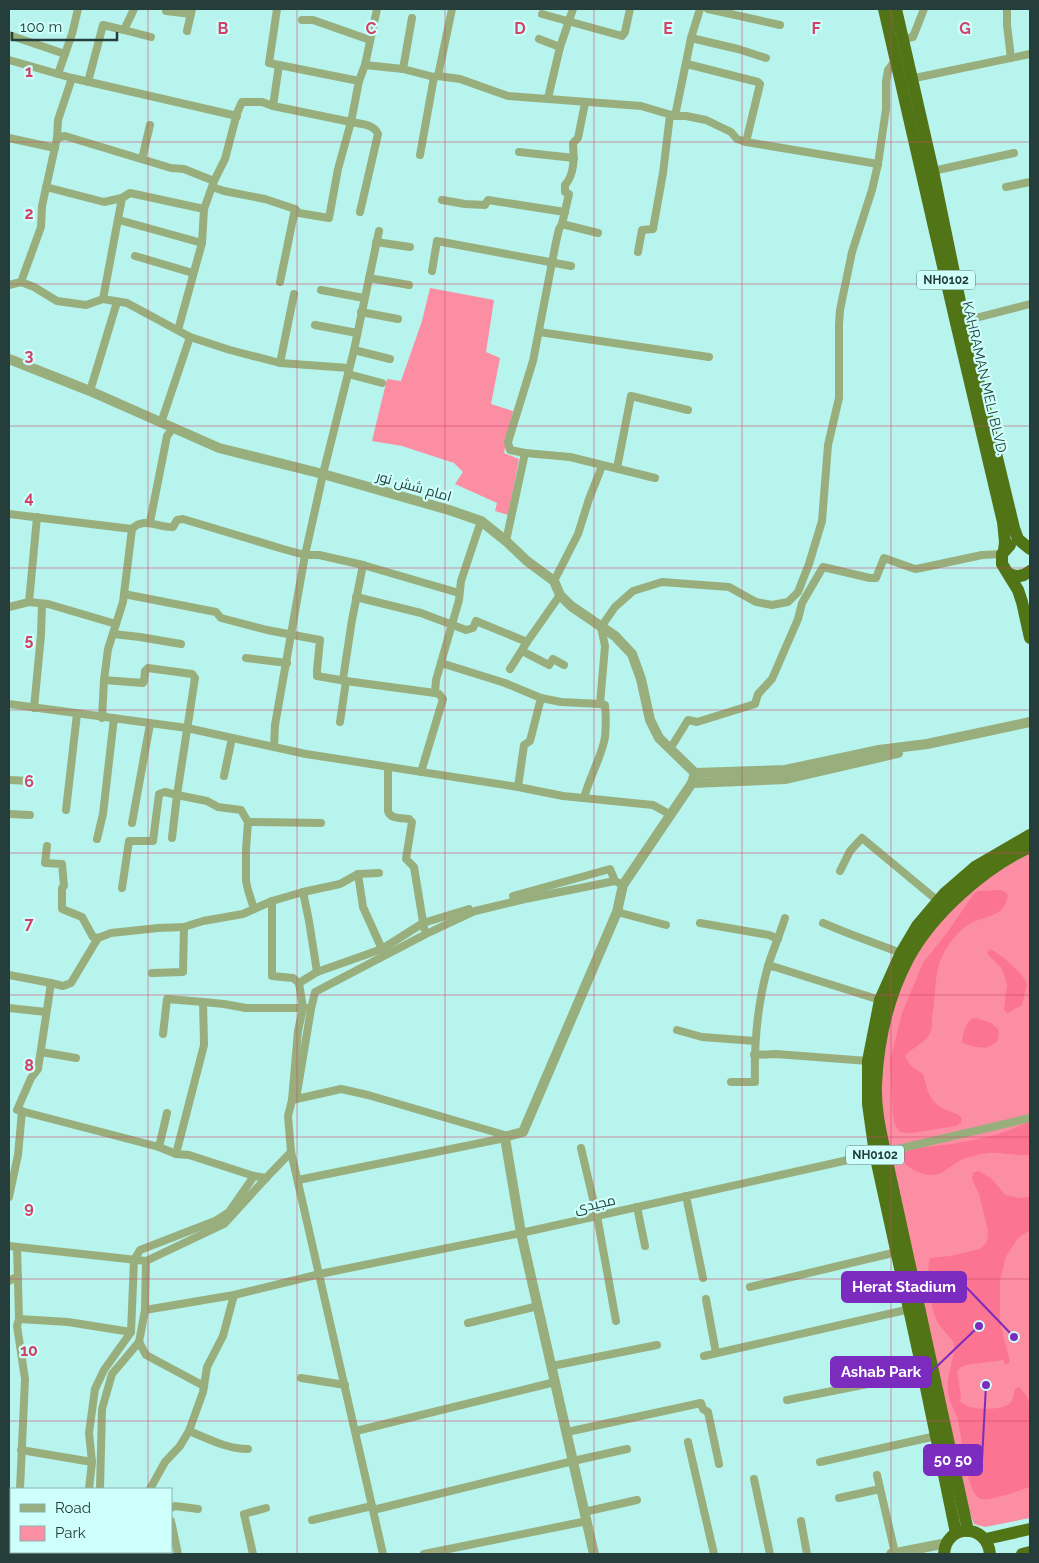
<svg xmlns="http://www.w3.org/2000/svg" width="1039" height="1563" font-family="Raleway,Cairo,sans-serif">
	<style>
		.green { fill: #fb8ea3 }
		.forest { fill: #fb7491 }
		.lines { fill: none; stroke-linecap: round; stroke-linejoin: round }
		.minor { stroke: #98af7d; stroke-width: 8 }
		.tertiary { stroke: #98af7d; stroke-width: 10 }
		.trunk { stroke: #517416; stroke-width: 12 }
		.grid { fill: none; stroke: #d14268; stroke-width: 1; stroke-opacity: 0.55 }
		.labels { text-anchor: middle; stroke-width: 4.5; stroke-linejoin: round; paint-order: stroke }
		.shield { fill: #cffffa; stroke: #587875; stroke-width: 1 }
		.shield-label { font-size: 12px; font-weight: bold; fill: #253e3c }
		.street-label { font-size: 14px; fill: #253e3c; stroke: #cffffa }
		.grid-label { font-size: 16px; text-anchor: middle; font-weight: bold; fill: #d14268; stroke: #cffffa; stroke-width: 4.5; stroke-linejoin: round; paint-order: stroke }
		.leader { fill: none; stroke: #7b2cbf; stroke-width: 2 }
		.callout-dot { fill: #7b2cbf; stroke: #cffffa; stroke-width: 2 }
		.callout { fill: #7b2cbf; stroke: #7b2cbf; stroke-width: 2 }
		.callout-label { font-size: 15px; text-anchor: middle; font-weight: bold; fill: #fff }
	</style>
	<rect width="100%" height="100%" fill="#b8f4ee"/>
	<!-- green -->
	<g class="green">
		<polygon points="430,288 494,300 486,352 500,358 491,404 513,411 504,453 519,459 508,515 495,511 497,503 455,484 463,472 454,463 402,446 372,441 387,379 401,381 422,321"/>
		<polygon points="1030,853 1030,1518 985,1527 974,1524 970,1513 880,1114 880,1054 903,975 938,921 982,880"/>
	</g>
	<!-- forest -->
	<g class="forest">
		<path d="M999 890 1004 891 1008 895C1003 920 985 914 968 925 962 928 958 933 954 938 931 965 938 986 932 1018 931 1023 933 1028 930 1033 926 1043 912 1047 905 1056L910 1065 923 1074C928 1089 927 1100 944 1109 950 1112 956 1112 962 1118L961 1123 956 1126 911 1133 900 1132 895 1125 893 1115 890 1061 902 1013 923 963 949 930 973 895 977 891Z"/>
		<path d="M990 949C1001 954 1023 973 1027 984L1022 1005 1008 1013 1004 1010 1007 984 1002 969 987 953Z"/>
		<path d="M976 1018 991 1023 999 1030 998 1040C988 1052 975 1047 962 1043 963 1033 965 1026 971 1019Z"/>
		<path d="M1030 1122V1154L1027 1155C1014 1156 1001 1152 988 1153 979 1154 969 1157 961 1160 954 1164 948 1169 941 1173 925 1179 909 1169 899 1158 908 1147 922 1148 935 1146 957 1144 980 1139 1001 1133 1011 1130 1020 1125 1030 1122Z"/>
		<path d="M978 1171 992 1179 1005 1195 1020 1198 1030 1197V1230L1018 1238 1006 1256 1000 1280V1322L1010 1362 1006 1365 1003 1360 966 1365 961 1367 957 1371 961 1396 960 1401C967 1411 1000 1411 1009 1404 1014 1401 1013 1394 1015 1389L1019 1387 1026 1395 1030 1404V1487C1020 1490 990 1501 982 1499 965 1496 962 1432 957 1417 954 1408 949 1402 948 1392 946 1375 955 1359 954 1343 949 1335 941 1329 937 1321 930 1307 926 1272 930 1258L950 1256 980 1249 987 1242 988 1231 979 1194 972 1179 973 1173Z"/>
	</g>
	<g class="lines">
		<!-- minor -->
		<g class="minor">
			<polyline points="277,9 269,63 359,81"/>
			<polyline points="708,9 780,25"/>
			<polyline points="1007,9 1007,25 1011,58"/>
			<polyline points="166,11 191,14"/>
			<polyline points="542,14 622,36 625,32 630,9"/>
			<polyline points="302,20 313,20 370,40"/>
			<polyline points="124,30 151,37"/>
			<polyline points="187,31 192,9"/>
			<polyline points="9,35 65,54"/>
			<polyline points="691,38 738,49 766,58"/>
			<polyline points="539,39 560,47"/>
			<polyline points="903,39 913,37 924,9"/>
			<polyline points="9,60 72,78 237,116"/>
			<polyline points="687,64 758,82 760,84 746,142"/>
			<polyline points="365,65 377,9"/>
			<polyline points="403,69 412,18"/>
			<polyline points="58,74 72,34 78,9"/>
			<polyline points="438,76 452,9"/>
			<polyline points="910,79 1030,54"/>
			<polyline points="88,82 103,25 124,30 134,9"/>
			<polyline points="548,98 560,47 573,9"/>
			<polyline points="273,106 279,65"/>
			<polyline points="675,116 691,38 700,9"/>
			<polyline points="9,138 55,148"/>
			<polyline points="57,138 58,120 72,78"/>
			<polyline points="519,152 574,158"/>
			<polyline points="420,155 434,77"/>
			<polyline points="142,159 150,125"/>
			<polyline points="933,171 1014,153"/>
			<polyline points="46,187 104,202 122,198 130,193 204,209"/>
			<path d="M212 187 224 191 265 199 295 209 299 213 329 218 338 169 351 122C360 124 374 124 378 134L360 212"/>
			<polyline points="1006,187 1030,182"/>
			<polyline points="442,200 465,204 485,205 488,200 565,212"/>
			<polyline points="119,220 202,243"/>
			<polyline points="562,224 598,233"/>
			<polyline points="376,242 410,247"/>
			<polyline points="638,252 642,230 653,229 663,173 670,115"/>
			<polyline points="135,256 193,273"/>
			<polyline points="432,271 437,241 571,266"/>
			<polyline points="369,278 409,285"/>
			<polyline points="21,282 41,227 42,206 57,138 65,136 171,168 184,169 214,181"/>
			<polyline points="280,282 295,209"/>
			<polyline points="9,285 21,282 34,287 57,301 86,305 103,299 127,303 190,337 230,350 280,363 349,368"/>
			<polyline points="321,290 364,298"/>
			<polyline points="103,299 122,198"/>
			<polyline points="361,312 398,319"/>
			<polyline points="960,322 1030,304"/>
			<polyline points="315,325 357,333"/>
			<polyline points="178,330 202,243 204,209 214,181 225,159 237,113 242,102 262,102 273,106 351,122 359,81 365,65 403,69 434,77 438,76 460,79 508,96 641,106 675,116 686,116 706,120 731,132 737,139 746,142 878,164"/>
			<polyline points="539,332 709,357"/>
			<polyline points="354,350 390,359"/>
			<polyline points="280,363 294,294"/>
			<polyline points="348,374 382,383"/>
			<polyline points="90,391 117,302"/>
			<polyline points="161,423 190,337"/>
			<polyline points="525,453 570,457 655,478"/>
			<polyline points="617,468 631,396 688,410"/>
			<path d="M9 514 132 529C144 516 158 528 173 527L177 520 183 519 283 549 305 555H319L363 565 459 593"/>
			<polyline points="150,522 167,436 173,428"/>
			<path d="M506 541 525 453 510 450 508 442 533 361 556 242 559 229 562 224 569 194 565 192V185C575 174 574 157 573 143L578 138 585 103"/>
			<polyline points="554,581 578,534 589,499 602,466"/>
			<polyline points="124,594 216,612 221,618 267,630 320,640 317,670 317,676 346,681 435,693"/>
			<polyline points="356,597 421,613 466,630 473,628 476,621 527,642"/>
			<polyline points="29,602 37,517"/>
			<polyline points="9,607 29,602 48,604 116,624 108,649 104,680 102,718"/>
			<polyline points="116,624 123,602 132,529"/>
			<polyline points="113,634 140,637 181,644"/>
			<polyline points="522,651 549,665 553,659 564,665"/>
			<polyline points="246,658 287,663"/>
			<polyline points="441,663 505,683 541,698 561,702 600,704"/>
			<polyline points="510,669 527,642 560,595"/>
			<polyline points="104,680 143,683 144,681 145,671 148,668 192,674 195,678 177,795 165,792 159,794 153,841 129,841 122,888"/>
			<polyline points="9,704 187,728 306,754 518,787 563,796 653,805 671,815"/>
			<polyline points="34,708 41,635 42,604"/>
			<polyline points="340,722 346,681 343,679 352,620 363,565"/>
			<polyline points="274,747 275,725 305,555 323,474 354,350 379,231"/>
			<polyline points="670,749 688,720 697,722 755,704 758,694 772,679 798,619 802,603 823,567 870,578 876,578 884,558 915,569 921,568 982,555 1002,554"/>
			<path d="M388 767V811C390 819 401 818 409 819L412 822 406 859 414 867 424 928"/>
			<polyline points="421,772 443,699 439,694 435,693 436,680 459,600 461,581 481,521"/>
			<polyline points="224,776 232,738"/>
			<polyline points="9,780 30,781"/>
			<polyline points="518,787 524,745 530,741 541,698"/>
			<path d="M584 798C589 778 602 756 605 737 606 726 606 715 605 705L600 704 605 646 601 627 615 607 633 591 662 582 729 587 756 602 772 605 788 602 798 592 809 564 822 521 828 445 839 398V324L840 310 852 252 872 190 878 164 886 109V81L888 70 896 59"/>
			<polyline points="66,810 77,714"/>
			<polyline points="9,814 30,815"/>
			<polyline points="248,822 321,823"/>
			<polyline points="132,823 150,724"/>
			<polyline points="172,838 177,795 207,801 218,807 241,810 248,822 246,850 246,881 248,890 254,909 272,901 303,892"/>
			<polyline points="97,839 103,814 114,718"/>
			<polyline points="47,846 45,863 62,864 64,886 62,888 62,909 82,917 93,937 98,938 111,933 158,928 184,927 203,921 243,914 254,909"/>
			<polyline points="840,871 850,851 862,838 938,901"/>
			<polyline points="358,874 363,907 382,949"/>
			<polyline points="513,896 610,869 615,881"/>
			<polyline points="272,901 272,976 293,978 299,983 303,1008 298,1031 292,1100 288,1116 291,1152 383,1554"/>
			<polyline points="617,912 666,925"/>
			<polyline points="700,923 769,935 778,939"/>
			<polyline points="823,923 850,934 901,953"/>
			<polyline points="98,938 71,983 63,986 51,983 38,1069 31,1078 17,1110 159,1147 176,1154 189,1155 254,1176 266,1178"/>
			<polyline points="768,966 775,967 880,1000"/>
			<polyline points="317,972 309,921 303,892 340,884 358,874 379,873"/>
			<polyline points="152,973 183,972 184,927"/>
			<polyline points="9,975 51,983"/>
			<polyline points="299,983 317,972 382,949 423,923 469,909"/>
			<polyline points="203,1002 224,1004 246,1008 308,1008"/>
			<polyline points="9,1008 46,1012"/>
			<polyline points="677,1030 702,1037 755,1041"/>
			<polyline points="163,1034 167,999 203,1002 204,1045 176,1154"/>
			<polyline points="41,1052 76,1058"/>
			<polyline points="754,1055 776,1054 868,1061"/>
			<path d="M731 1082H755C754 1044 758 1002 768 966 773 950 780 934 785 918"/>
			<polyline points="296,1099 311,1009 315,992 426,934 475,911 525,899 615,881 623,885"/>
			<polyline points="292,1100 341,1089 368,1095 508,1136"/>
			<polyline points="159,1147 167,1113"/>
			<polyline points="581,1148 597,1216 616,1321"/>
			<polyline points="885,1152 1030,1118"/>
			<polyline points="298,1180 505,1138"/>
			<polyline points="686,1196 703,1278"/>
			<polyline points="9,1197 18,1155 22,1111"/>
			<polyline points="637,1207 645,1246"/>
			<polyline points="9,1246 146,1261 224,1224 266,1178 291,1152"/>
			<polyline points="17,1247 19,1319"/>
			<polyline points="9,1281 18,1276"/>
			<polyline points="750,1287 897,1252"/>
			<polyline points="706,1299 716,1353"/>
			<polyline points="145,1310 234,1295 320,1274 521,1233 875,1154"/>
			<polyline points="468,1323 538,1306"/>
			<polyline points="139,1342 146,1355 204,1386"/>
			<polyline points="704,1356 910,1309"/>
			<polyline points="552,1366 657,1345"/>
			<polyline points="301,1378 345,1385"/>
			<polyline points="787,1400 923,1373"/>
			<path d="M189 1431C209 1439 227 1449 248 1449"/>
			<polyline points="356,1431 555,1382"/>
			<polyline points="567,1432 701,1403 703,1409 708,1412 719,1464"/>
			<polyline points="688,1442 714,1554"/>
			<polyline points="21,1450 92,1462"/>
			<polyline points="820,1462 936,1436"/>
			<polyline points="877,1475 895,1553"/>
			<polyline points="754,1479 770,1554"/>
			<polyline points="20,1489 25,1379 17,1326 19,1319 68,1322 131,1332"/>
			<polyline points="89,1489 92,1462 89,1433 95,1389 104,1370 131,1332 134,1260 140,1250 215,1221 229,1212 254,1176"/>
			<polyline points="100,1489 102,1409 112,1374 139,1342 145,1310 146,1261"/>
			<polyline points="150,1489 165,1462 180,1446 189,1431 203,1392 207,1367 223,1336 234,1295"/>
			<polyline points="839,1498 880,1489"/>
			<polyline points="171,1508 175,1506 198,1509"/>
			<polyline points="373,1510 573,1461 627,1449"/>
			<polyline points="584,1512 637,1500"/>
			<polyline points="312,1520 372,1506"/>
			<polyline points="171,1521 178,1554"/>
			<polyline points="801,1521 807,1554"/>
			<polyline points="77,1554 78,1552"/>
			<polyline points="88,1554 88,1552"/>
			<polyline points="126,1554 127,1552"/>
			<polyline points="253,1554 244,1514 266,1508"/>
			<polyline points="424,1554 587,1521"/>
		</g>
		<!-- tertiary -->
		<g class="tertiary">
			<polyline points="9,359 90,391 219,448 323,474 449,510 481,521 506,541 527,561 554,581 560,595 571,606 615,636 632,654 641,679 650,720 659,738 695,773 692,783 623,885 617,912 523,1132 508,1136 505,1138 521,1233 594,1554"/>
			<polyline points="695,773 785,770 879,750 927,744 1030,722"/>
			<polyline points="692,783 786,779 898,753"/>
			<polyline points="891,1554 947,1543"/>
		</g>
		<!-- trunk -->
		<g class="trunk">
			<polyline points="884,9 956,323 1003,522 1005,542 1004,551"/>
			<polyline points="896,9 933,171 964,321 1014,528 1018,539 1030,549"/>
			<polyline points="1010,545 1002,554 1002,564 1018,590 1022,602 1030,638"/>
			<path d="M1008 573C1016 578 1023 577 1030 571"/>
			<path d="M968 1531 885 1152C880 1130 875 1107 876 1084 878 1042 888 997 908 959 932 914 984 868 1030 847"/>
			<polyline points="956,1533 923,1373 875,1154 868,1104 868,1061 880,1000 901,953 917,926 945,893 975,867 1030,835"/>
			<polyline points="986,1539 1030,1529"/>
			<path d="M944 1554C946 1523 987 1523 990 1554"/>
			<polyline points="1022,1554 1030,1552"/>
		</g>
	</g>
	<!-- grid -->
	<path class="grid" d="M148 9V1489M297 9V1554M445 9V1554M594 9V1554M742 9V1554M891 9V1554M9 142H1030M9 284H1030M9 426H1030M9 568H1030M9 710H1030M9 853H1030M9 995H1030M9 1137H1030M9 1279H1030M9 1421H1030M148 1552V1554"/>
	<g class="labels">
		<!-- shield labels -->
		<g class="shield">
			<rect x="917" y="270.5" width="58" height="19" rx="4"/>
			<rect x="846" y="1145.5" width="58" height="19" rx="4"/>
		</g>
		<g class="shield-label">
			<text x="946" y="284">NH0102</text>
			<text x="875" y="1159">NH0102</text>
		</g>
		<!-- street labels -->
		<g class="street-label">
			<text transform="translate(985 378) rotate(77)" y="5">KAHRAMAN MELI BLVD.</text>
			<text transform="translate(414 486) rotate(16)" y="5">امام شش نور</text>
			<text transform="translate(595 1204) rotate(-13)" y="5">مجیدی</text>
		</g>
	</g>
	<g class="grid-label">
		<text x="223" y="34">B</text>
		<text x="371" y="34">C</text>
		<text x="520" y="34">D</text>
		<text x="668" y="34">E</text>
		<text x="816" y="34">F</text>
		<text x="965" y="34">G</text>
		<text x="29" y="77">1</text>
		<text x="29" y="219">2</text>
		<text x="29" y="361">3</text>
		<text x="29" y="503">4</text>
		<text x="29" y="645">5</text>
		<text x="29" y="787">6</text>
		<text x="29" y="929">7</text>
		<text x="29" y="1071">8</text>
		<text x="29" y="1213">9</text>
		<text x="29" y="1356">10</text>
	</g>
	<!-- callouts -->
	<path class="leader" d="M1014 1337L966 1287M979 1326L931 1372M986 1385L982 1460"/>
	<g class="callout-dot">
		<circle cx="1014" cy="1337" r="5"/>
		<circle cx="979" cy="1326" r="5"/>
		<circle cx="986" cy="1385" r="5"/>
	</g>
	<g class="callout">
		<rect x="842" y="1272" width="124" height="30" rx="5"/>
		<rect x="831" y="1357" width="100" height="30" rx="5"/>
		<rect x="924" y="1445" width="58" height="30" rx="5"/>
	</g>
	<g class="callout-label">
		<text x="904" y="1292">Herat Stadium</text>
		<text x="881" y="1377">Ashab Park</text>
		<text x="953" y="1465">50 50</text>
	</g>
	<!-- border -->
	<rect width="1039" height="1563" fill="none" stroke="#253e3c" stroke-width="20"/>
	<!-- legend -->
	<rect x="10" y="1488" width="162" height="65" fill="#cffffa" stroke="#8bb2ae"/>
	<rect x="20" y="1504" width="25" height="8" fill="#98af7d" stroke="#8bb2ae"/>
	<text x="55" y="1513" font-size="15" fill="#253e3c">Road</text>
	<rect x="20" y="1526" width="25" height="15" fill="#fb8ea3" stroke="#8bb2ae"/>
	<text x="55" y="1538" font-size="15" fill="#253e3c">Park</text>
	<!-- scale -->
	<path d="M12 32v8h105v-8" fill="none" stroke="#253e3c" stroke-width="2.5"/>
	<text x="20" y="32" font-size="15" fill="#253e3c" stroke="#cffffa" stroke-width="4" paint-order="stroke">100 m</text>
</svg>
